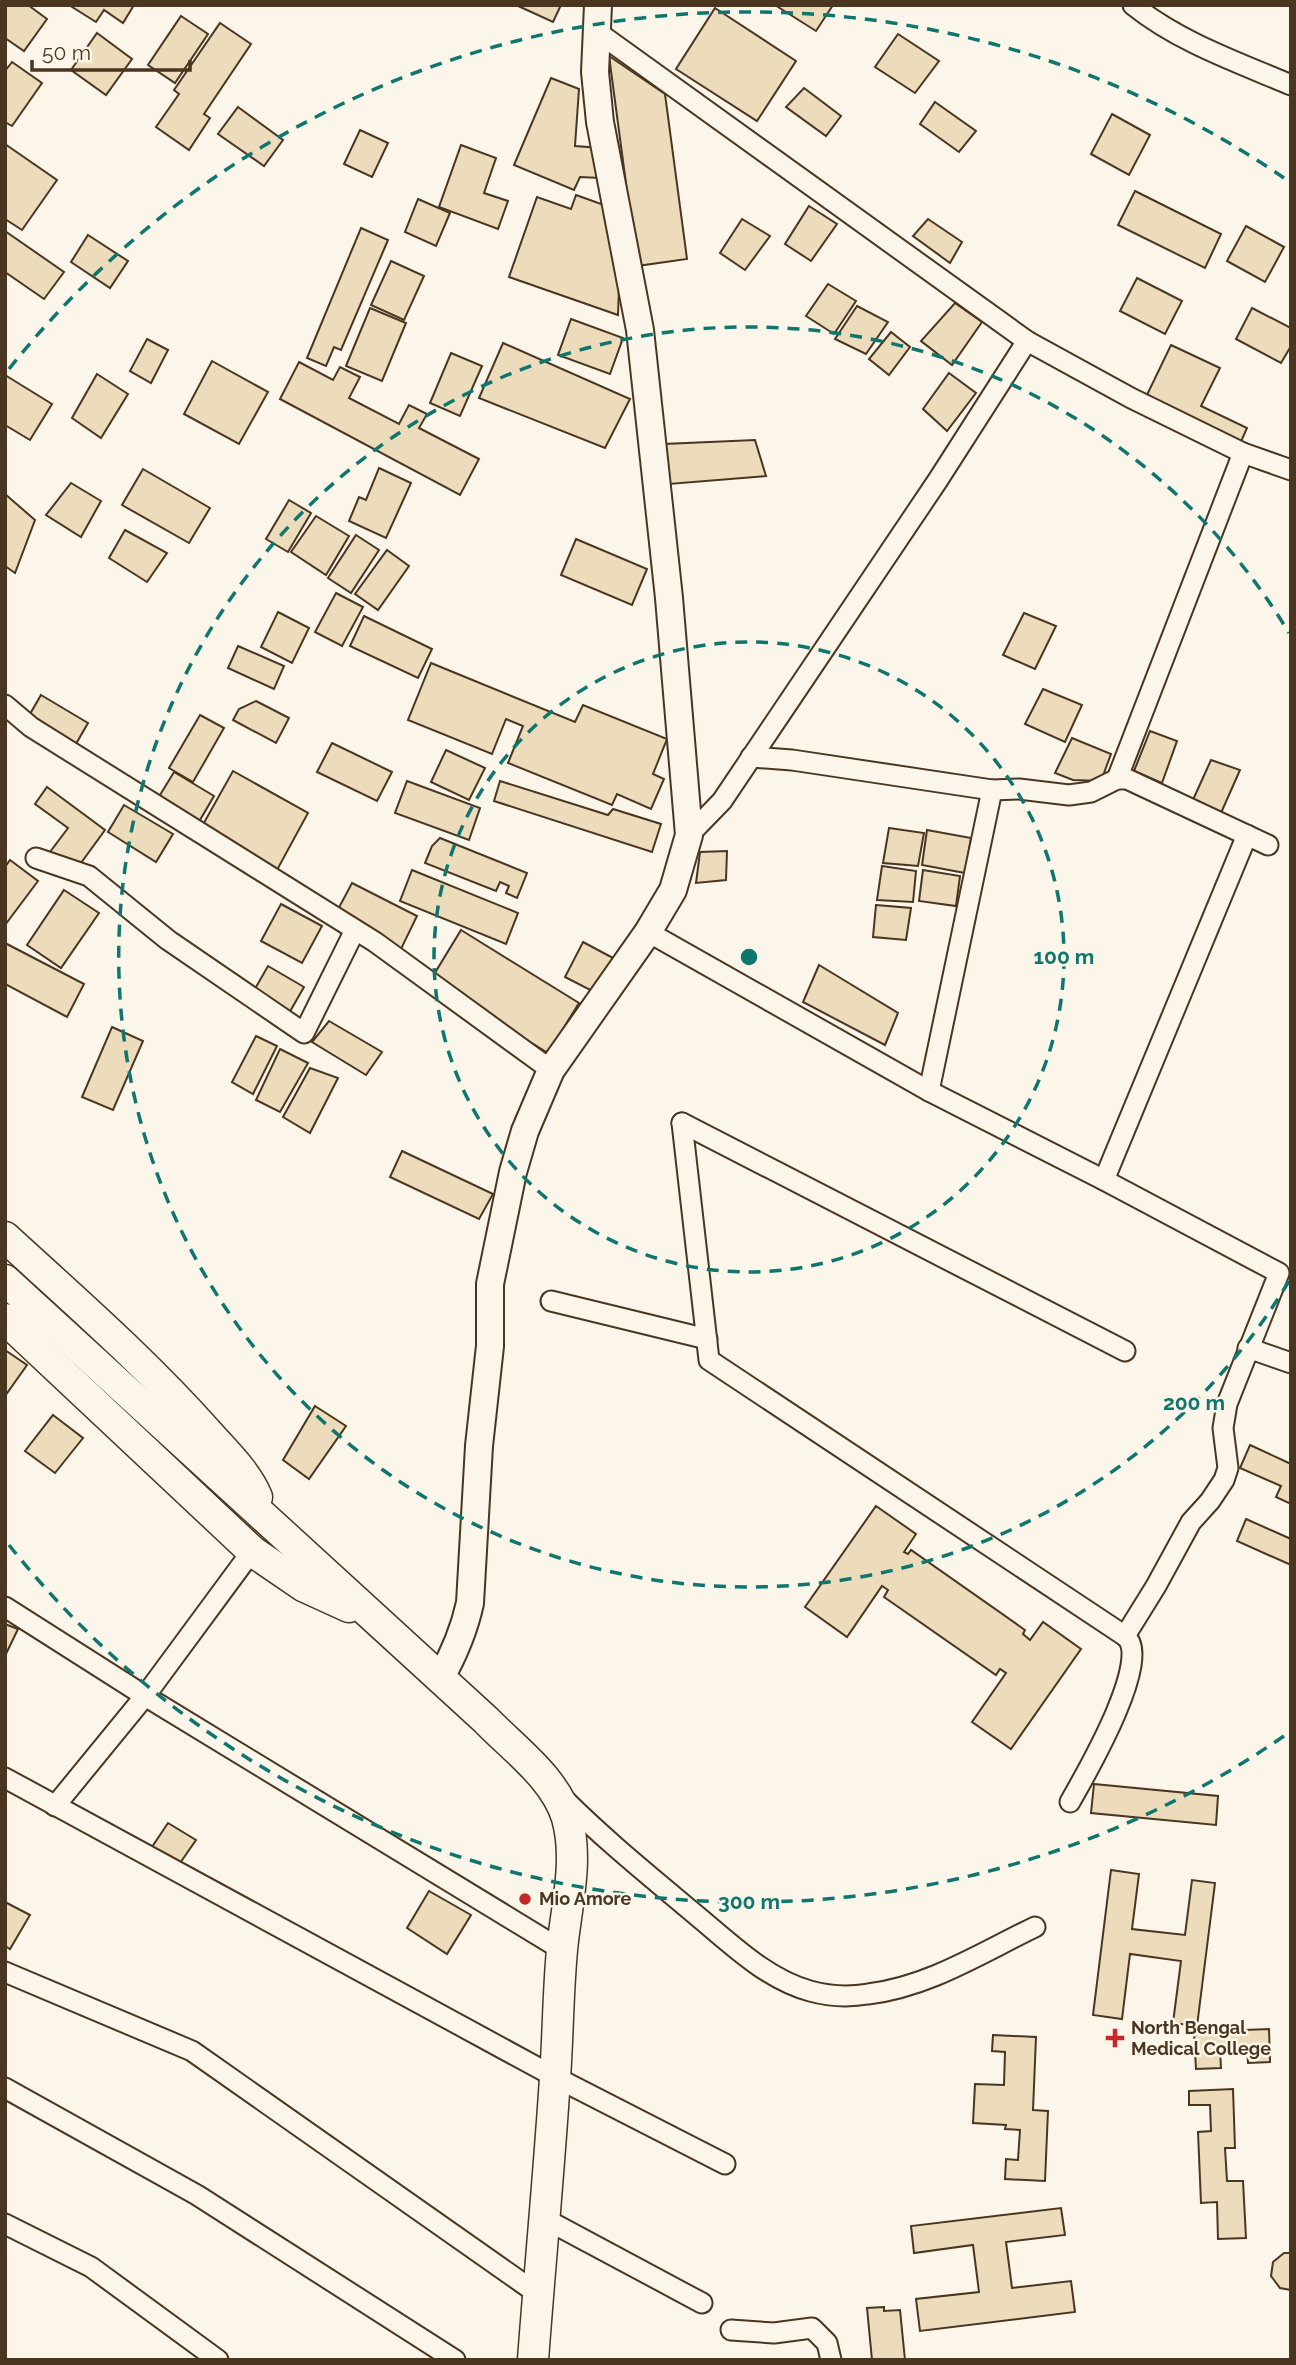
<svg xmlns="http://www.w3.org/2000/svg" width="1296" height="2365" font-family="Raleway,sans-serif">
	<style>
		.building { fill: #ecdcbc; stroke: #4a3520; stroke-width: 2 }
		.lines { fill: none; stroke-linecap: round; stroke-linejoin: round }
		.street-casing { stroke: #4a3520; stroke-width: 23 }
		.secondary-casing { stroke: #4a3520; stroke-width: 30 }
		.primary-casing { stroke: #4a3520; stroke-width: 33 }
		.street { stroke: #fbf6e9; stroke-width: 19 }
		.secondary { stroke: #fbf6e9; stroke-width: 26 }
		.primary { stroke: #fbf6e9; stroke-width: 30 }
		.ring { fill: none; stroke: #0f766e; stroke-width: 3.5; stroke-dasharray: 12 9 }
		.poi-dot { fill: #c62828; stroke: #fbf6e9; stroke-width: 2.5 }
		.labels { text-anchor: middle; stroke-width: 5; stroke-linejoin: round; paint-order: stroke }
		.poi-label { font-size: 18px; font-weight: bold; fill: #4a3520; stroke: #fbf6e9; text-anchor: start }
		.centre { fill: #0f766e; stroke: #fbf6e9; stroke-width: 3.5 }
		.ring-label { font-size: 21px; text-anchor: middle; font-weight: bold; fill: #0f766e; stroke: #fbf6e9; stroke-width: 5; stroke-linejoin: round; paint-order: stroke }
	</style>
	<rect width="100%" height="100%" fill="#fbf6e9"/>
	<!-- building -->
	<g class="building">
		<polygon points="5,5 28,5 47,19 24,51 5,38"/>
		<polygon points="69,5 134,5 123,23 104,10 96,22"/>
		<polygon points="516,5 561,5 553,22"/>
		<polygon points="779,5 833,5 816,31 778,7"/>
		<polygon points="715,8 796,61 757,121 676,69"/>
		<polygon points="181,16 208,34 175,83 148,65"/>
		<polygon points="220,23 251,44 204,114 210,118 189,150 156,127 179,94 174,90"/>
		<polygon points="97,33 132,59 106,95 71,70"/>
		<polygon points="898,34 939,61 915,93 875,67"/>
		<polygon points="609,56 665,94 687,259 637,266"/>
		<polygon points="12,62 42,83 12,126 5,122 5,71"/>
		<polygon points="551,78 579,89 575,146 602,148 600,178 580,177 574,190 514,165"/>
		<polygon points="804,88 841,116 826,136 786,107"/>
		<polygon points="935,102 976,131 959,152 920,124"/>
		<polygon points="238,107 283,140 264,166 218,134"/>
		<polygon points="1112,114 1150,135 1129,175 1091,154"/>
		<polygon points="360,130 388,143 372,177 344,164"/>
		<polygon points="5,144 57,180 22,230 5,219"/>
		<polygon points="461,145 496,158 484,193 508,201 498,229 439,207"/>
		<polygon points="1135,191 1221,234 1205,268 1118,225"/>
		<polygon points="576,195 604,205 620,259 618,315 509,277 537,197 571,209"/>
		<polygon points="418,199 450,213 436,246 405,232"/>
		<polygon points="809,206 837,224 811,261 785,244"/>
		<polygon points="742,219 770,236 745,270 720,253"/>
		<polygon points="928,219 962,242 950,263 913,236"/>
		<polygon points="1246,226 1284,247 1265,282 1227,261"/>
		<polygon points="361,228 388,240 341,350 334,347 326,366 307,358"/>
		<polygon points="5,231 64,272 44,299 5,272"/>
		<polygon points="88,235 128,261 110,288 71,262"/>
		<polygon points="391,261 424,276 404,320 371,305"/>
		<polygon points="1137,278 1182,301 1165,334 1120,311"/>
		<polygon points="828,284 856,301 834,334 806,316"/>
		<polygon points="955,303 982,322 952,365 921,341"/>
		<polygon points="857,306 888,322 866,354 835,339"/>
		<polygon points="370,308 406,323 382,381 346,366"/>
		<polygon points="1252,308 1291,328 1291,346 1281,363 1236,339"/>
		<polygon points="571,319 623,338 610,374 558,355"/>
		<polygon points="891,332 910,347 889,375 869,359"/>
		<polygon points="147,339 168,350 151,383 130,371"/>
		<polygon points="503,343 630,399 605,448 479,398"/>
		<polygon points="1171,345 1220,368 1201,406 1247,428 1240,444 1145,399"/>
		<polygon points="451,353 482,366 460,416 430,403"/>
		<polygon points="212,361 268,392 239,444 184,414"/>
		<polygon points="299,362 333,380 340,367 360,377 349,398 399,424 409,405 427,414 419,428 479,459 460,495 280,399"/>
		<polygon points="949,373 976,393 947,431 923,409"/>
		<polygon points="97,374 128,394 101,438 72,418"/>
		<polygon points="5,375 52,404 30,440 5,425"/>
		<polygon points="755,440 766,476 669,484 664,444"/>
		<polygon points="379,468 411,483 386,538 349,521 359,497 366,500"/>
		<polygon points="143,469 210,508 189,543 122,505"/>
		<polygon points="71,483 101,501 81,537 46,515"/>
		<polygon points="5,494 35,520 15,573 5,566"/>
		<polygon points="289,500 311,513 288,552 266,539"/>
		<polygon points="316,516 349,536 326,575 291,552"/>
		<polygon points="125,530 167,553 147,582 109,558"/>
		<polygon points="356,535 379,550 351,593 328,578"/>
		<polygon points="576,539 647,569 632,605 561,575"/>
		<polygon points="387,550 409,566 378,610 355,594"/>
		<polygon points="336,593 363,607 342,646 315,632"/>
		<polygon points="278,612 309,628 292,663 261,647"/>
		<polygon points="1024,613 1056,626 1035,669 1003,655"/>
		<polygon points="364,616 432,649 418,678 350,646"/>
		<polygon points="238,646 284,666 274,689 228,668"/>
		<polygon points="431,663 575,722 583,705 667,739 653,774 664,779 651,809 617,794 612,805 508,763 523,726 506,719 492,754 408,720"/>
		<polygon points="1043,689 1082,705 1065,742 1025,724"/>
		<polygon points="41,695 88,723 73,749 26,721"/>
		<polygon points="256,701 289,718 276,743 233,720 239,709"/>
		<polygon points="200,715 224,728 193,782 169,768"/>
		<polygon points="1150,731 1177,741 1162,783 1134,771"/>
		<polygon points="1072,738 1111,754 1101,781 1073,780 1055,773"/>
		<polygon points="332,743 392,772 377,801 317,772"/>
		<polygon points="446,750 485,768 469,800 431,782"/>
		<polygon points="1211,760 1240,770 1221,813 1192,802"/>
		<polygon points="233,771 308,813 277,870 201,828"/>
		<polygon points="174,772 214,796 197,825 157,800"/>
		<polygon points="407,781 480,808 469,840 395,813"/>
		<polygon points="500,781 608,815 613,809 661,824 652,852 494,801"/>
		<polygon points="47,787 105,830 78,867 47,856 68,828 35,804"/>
		<polygon points="124,805 173,834 156,862 108,832"/>
		<polygon points="889,828 924,833 918,866 883,863"/>
		<polygon points="927,830 971,838 965,873 922,865"/>
		<polygon points="440,838 527,873 517,898 506,893 509,886 500,882 496,891 425,863 432,846"/>
		<polygon points="727,851 726,880 696,883 700,852"/>
		<polygon points="10,860 38,881 5,925 5,867"/>
		<polygon points="882,866 916,871 913,902 877,900"/>
		<polygon points="412,870 518,913 506,944 400,901"/>
		<polygon points="923,870 960,876 956,906 919,901"/>
		<polygon points="352,883 417,916 401,949 335,915"/>
		<polygon points="64,890 99,913 61,968 27,945"/>
		<polygon points="281,904 322,926 302,963 261,941"/>
		<polygon points="876,905 911,908 906,940 873,937"/>
		<polygon points="461,930 579,1003 548,1053 430,981"/>
		<polygon points="583,942 613,958 596,993 565,977"/>
		<polygon points="5,943 84,984 67,1017 5,984"/>
		<polygon points="819,965 898,1013 885,1045 803,1002"/>
		<polygon points="268,966 304,987 288,1015 252,994"/>
		<polygon points="329,1021 382,1052 366,1075 312,1042"/>
		<polygon points="112,1027 143,1041 113,1110 82,1097"/>
		<polygon points="256,1036 277,1046 253,1094 232,1082"/>
		<polygon points="280,1049 308,1063 280,1112 256,1100"/>
		<polygon points="310,1068 338,1078 310,1133 283,1117"/>
		<polygon points="402,1151 493,1194 479,1219 390,1177"/>
		<polygon points="5,1350 27,1365 5,1396"/>
		<polygon points="315,1406 346,1426 309,1479 283,1460"/>
		<polygon points="53,1415 83,1438 55,1473 25,1451"/>
		<polygon points="1250,1445 1291,1464 1291,1504 1276,1497 1281,1486 1240,1468"/>
		<polygon points="876,1506 916,1534 904,1552 908,1554 911,1550 1025,1630 1023,1634 1030,1640 1043,1622 1081,1649 1011,1749 972,1722 1006,1673 1000,1669 996,1675 884,1597 888,1590 882,1586 847,1637 805,1607"/>
		<polygon points="1246,1519 1291,1539 1291,1565 1237,1541"/>
		<polygon points="5,1624 18,1629 5,1656"/>
		<polygon points="1094,1784 1218,1796 1216,1825 1091,1813"/>
		<polygon points="168,1823 196,1840 178,1866 150,1850"/>
		<polygon points="1111,1870 1139,1874 1132,1929 1185,1935 1192,1880 1215,1883 1197,2026 1173,2023 1181,1961 1130,1954 1122,2019 1093,2015"/>
		<polygon points="429,1891 471,1915 447,1954 407,1928"/>
		<polygon points="5,1902 30,1915 10,1949 5,1946"/>
		<polygon points="1269,2029 1270,2062 1248,2063 1247,2048 1220,2050 1221,2068 1196,2069 1194,2032"/>
		<polygon points="993,2035 1036,2037 1033,2110 1048,2111 1045,2181 1005,2179 1006,2159 1018,2160 1020,2130 1005,2129 1006,2125 973,2123 975,2084 1004,2085 1005,2052 992,2051"/>
		<polygon points="1233,2089 1235,2148 1225,2148 1227,2181 1243,2181 1246,2238 1218,2239 1217,2202 1201,2203 1198,2132 1211,2131 1210,2105 1189,2105 1189,2091"/>
		<polygon points="1061,2208 1065,2235 1006,2242 1012,2288 1071,2281 1075,2312 920,2331 916,2299 979,2292 973,2245 914,2253 911,2226"/>
		<polygon points="1284,2253 1291,2253 1291,2290 1280,2288 1271,2276 1273,2262"/>
		<polygon points="884,2307 884,2311 900,2310 905,2360 872,2360 867,2308"/>
	</g>
	<g class="lines">
		<!-- street casing -->
		<g class="street-casing">
			<g id="street">
				<path d="M1133 5C1179 42 1237 62 1291 85"/>
				<polyline points="596,31 1027,341 1131,398 1243,453 1291,470"/>
				<polyline points="5,705 31,727 375,942 551,1070"/>
				<polyline points="751,757 792,760 992,790 1019,789 1069,795 1091,792 1117,779 1127,779 1268,845"/>
				<polyline points="1117,779 1243,453"/>
				<polyline points="689,835 722,801 938,480 1027,341"/>
				<polyline points="36,858 89,876 168,940 304,1033 355,930"/>
				<path d="M648 932 929 1091 1104 1180 1279 1273 1227 1404 1223 1428 1228 1468 1224 1480 1210 1501 1191 1522 1156 1586 1125 1636C1154 1658 1084 1777 1070 1802"/>
				<polyline points="929,1091 992,790"/>
				<polyline points="682,1123 709,1360 1125,1636"/>
				<polyline points="682,1123 1125,1351"/>
				<polyline points="1104,1180 1247,835"/>
				<polyline points="551,1301 707,1339"/>
				<polyline points="1248,1348 1291,1363"/>
				<polyline points="5,1607 145,1696 562,1950"/>
				<polyline points="5,1778 555,2077 725,2164"/>
				<path d="M564 1799C606 1841 651 1877 696 1915 730 1943 766 1979 810 1991 828 1996 850 1997 868 1994 928 1987 981 1953 1035 1927"/>
				<polyline points="55,1806 145,1696 252,1551"/>
				<polyline points="5,1972 192,2051 538,2294"/>
				<polyline points="5,2088 197,2195 455,2360"/>
				<polyline points="545,2219 702,2303"/>
				<polyline points="5,2224 91,2267 218,2360"/>
				<polyline points="731,2330 774,2333 812,2328 827,2343 831,2360"/>
			</g>
		</g>
		<!-- secondary casing -->
		<g class="secondary-casing">
			<path id="secondary" d="M440 1679C454 1654 464 1631 470 1603L479 1446 490 1346V1284L513 1172 525 1131 551 1070 648 932 673 890 689 835 669 598 640 330 600 122 595 72 598 5"/>
		</g>
		<!-- primary casing -->
		<g class="primary-casing">
			<g id="primary">
				<path d="M5 1237C75 1301 146 1363 209 1434 226 1453 247 1473 257 1497"/>
				<path d="M5 1280 486 1720C514 1749 555 1778 567 1818 579 1861 566 1907 562 1950 558 1993 558 2036 555 2078 549 2172 540 2266 533 2360"/>
				<polyline points="5,1319 252,1551 303,1586 349,1607"/>
			</g>
		</g>
		<!-- street -->
		<use href="#street" class="street"/>
		<!-- secondary -->
		<use href="#secondary" class="secondary"/>
		<!-- primary -->
		<use href="#primary" class="primary"/>
	</g>
	<!-- distance rings -->
	<g class="ring">
		<circle cx="749" cy="957" r="315"/>
		<path d="M1289 1281A630 630 0 1 1 1289 633"/>
		<path d="M1284 1736A945 945 0 0 1 9 1545M9 369A945 945 0 0 1 1284 178"/>
	</g>
	<!-- markers -->
	<g class="poi-dot">
		<circle cx="525" cy="1899" r="7"/>
		<path d="M1111.5 2027.5h7v7h7v7h-7v7h-7v-7h-7v-7h7z"/>
	</g>
	<g class="labels">
		<!-- poi labels -->
		<g class="poi-label">
			<text x="539" y="1905">Mio Amore</text>
			<text x="1131" y="2034">North Bengal<tspan x="1131" dy="21">Medical College</tspan></text>
		</g>
	</g>
	<circle cx="749" cy="957" r="10" class="centre"/>
	<g class="ring-label">
		<text x="1064" y="964">100 m</text>
		<text x="1194" y="1410">200 m</text>
		<text x="749" y="1909">300 m</text>
	</g>
	<!-- border -->
	<rect width="1296" height="2365" fill="none" stroke="#4a3520" stroke-width="14"/>
	<!-- scale -->
	<path d="M32 60v10h158v-10" fill="none" stroke="#4a3520" stroke-width="3.5"/>
	<text x="42" y="60" font-size="21" fill="#4a3520" stroke="#fbf6e9" stroke-width="5" paint-order="stroke">50 m</text>
</svg>
